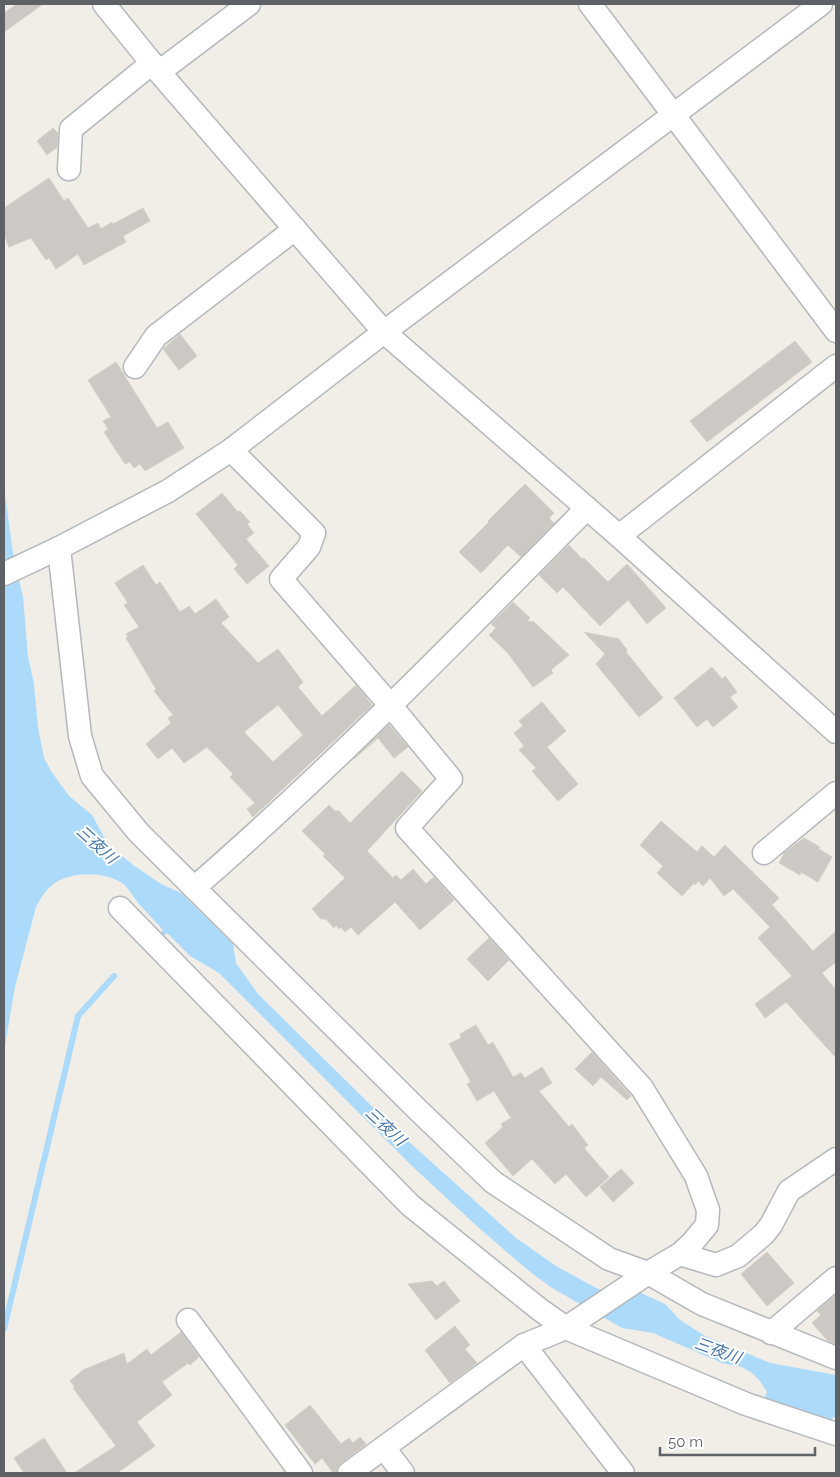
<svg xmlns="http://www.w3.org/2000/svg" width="840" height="1477" font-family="Raleway,'Noto Sans JP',sans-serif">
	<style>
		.water { fill: #acdafb }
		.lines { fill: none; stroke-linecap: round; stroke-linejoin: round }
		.stream { stroke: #acdafb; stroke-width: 6 }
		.building { fill: #ccc9c4; stroke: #d4d0c6; fill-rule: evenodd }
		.minor-casing { stroke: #b4b7bb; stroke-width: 25 }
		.minor { stroke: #fff; stroke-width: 22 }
		.labels { text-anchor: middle; stroke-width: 4; stroke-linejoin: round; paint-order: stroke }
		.water-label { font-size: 16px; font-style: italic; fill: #4574a5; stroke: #fff }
	</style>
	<rect width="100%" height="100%" fill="#f0eee7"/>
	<!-- water -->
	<path class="water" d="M4 487 13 553 23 597 28 657 34 684 38 728 44 758 51 771 69 796 92 815 108 844 133 865 161 884 181 893 233 944 236 963 258 994 399 1133 516 1238 556 1266 598 1289 639 1292 665 1304 680 1320 705 1336 770 1363 836 1375V1417H833L831 1423 764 1398 767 1392 760 1381 752 1373 742 1367 722 1363 653 1333 622 1328 552 1288 529 1271 479 1228 413 1167 219 973 190 956 167 933 163 936 160 933 163 930C155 921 147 913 139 904 133 897 130 889 122 883 104 871 69 871 52 885 45 891 40 899 36 907L15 987 4 1051Z"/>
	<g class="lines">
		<!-- stream -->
		<polyline class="stream" points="4,1329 78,1016 114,976"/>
	</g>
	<!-- building -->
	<g class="building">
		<polygon points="17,4 43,4 4,32 4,13"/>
		<polygon points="53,128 58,133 57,147 47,155 37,141"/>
		<polygon points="49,178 64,201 68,198 88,228 98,223 101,229 112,222 113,224 143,208 150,221 123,236 126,242 84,265 78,254 56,269 49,258 46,260 31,238 9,247 4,234 4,208"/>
		<polygon points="180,334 197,356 179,370 163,349"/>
		<polygon points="795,341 812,362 707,442 690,421"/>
		<polygon points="116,362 157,428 168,422 184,448 145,471 140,464 134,468 130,462 125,464 104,432 108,429 103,421 111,417 88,380"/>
		<polygon points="525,484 554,513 549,518 554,523 521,557 508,545 481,573 459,552 489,522 488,521"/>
		<polygon points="222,493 238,512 240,511 250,522 247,524 254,533 246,539 269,566 247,584 234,569 238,565 196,514"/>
		<polygon points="569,545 582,559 584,558 608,582 627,564 666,608 647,624 628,600 600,626 563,587 557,593 539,575"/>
		<path d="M143 565 156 585 160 582 180 612 189 606 195 614 216 599 229 617 221 623 258 663 278 649 303 682 298 687 322 716 356 685 372 705 253 817 247 809 255 803 230 777 233 774 207 747 184 763 172 748 158 759 146 744 171 723 168 718 173 715 154 691 156 689 126 638 128 637 126 634 139 627 124 605 128 603 115 583ZM278 705 303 735 273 762 244 732Z"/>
		<polygon points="513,602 530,618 527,621 534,622 569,655 551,670 553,673 533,687 507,652 489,635 496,628 491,624"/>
		<polygon points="584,632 619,639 627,650 626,652 663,698 639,717 596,664 605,654"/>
		<polygon points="712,667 722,679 725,676 737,692 730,697 738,707 713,727 707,719 697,727 674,698"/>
		<polygon points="542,702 566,731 547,747 578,784 558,801 532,771 536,768 519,750 524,746 514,733 523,726 519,721"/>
		<polygon points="389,725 408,747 394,758 378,738 354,759"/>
		<polygon points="402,771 422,791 367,851 393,878 396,875 401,880 413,869 426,884 434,877 454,900 420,930 395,902 358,935 351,927 345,932 341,927 339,929 336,925 334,928 326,919 321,919 312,909 345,878 323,856 325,854 302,831 329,805 336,812 338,810 350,823"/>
		<polygon points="661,821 697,852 702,846 714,857 725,845 779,898 772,905 813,951 836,931 836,962 822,973 836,990 836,1058 786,1002 765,1018 755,1004 792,976 758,938 770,927 733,889 724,896 710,878 703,886 698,881 695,885 694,883 682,896 657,873 663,866 640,845"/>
		<polygon points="804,838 820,847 819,849 832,857 818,882 801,872 800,875 779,863 785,852"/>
		<polygon points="489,938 509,960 488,981 467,959"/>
		<polygon points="476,1025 488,1045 493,1042 513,1077 521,1073 525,1078 542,1067 552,1083 539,1091 569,1127 572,1124 588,1145 584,1148 609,1177 586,1197 566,1174 555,1184 532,1159 513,1176 485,1143 503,1127 501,1124 511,1118 494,1091 477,1101 467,1084 471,1082 449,1044 461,1038 460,1034"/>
		<polygon points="592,1052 631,1096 627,1100 601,1077 593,1086 575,1069"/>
		<polygon points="621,1169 634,1183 613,1202 600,1187"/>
		<polygon points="767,1252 794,1283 767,1306 741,1274"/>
		<polygon points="432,1281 437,1286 444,1281 460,1301 436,1320 408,1284"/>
		<polygon points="836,1295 836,1344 828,1341 812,1323 821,1315 817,1311"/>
		<polygon points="455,1326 470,1345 465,1349 477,1363 450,1383 425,1350"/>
		<polygon points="181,1332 199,1357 190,1365 188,1363 162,1382 172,1395 137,1422 155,1446 117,1473 74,1473 116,1446 73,1388 75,1387 70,1381 83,1370 124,1353 127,1364 147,1349 151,1355"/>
		<polygon points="310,1405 341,1444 349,1438 353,1443 360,1437 366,1444 341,1463 337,1467 336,1473 333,1473 322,1458 315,1464 285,1425"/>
		<polygon points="44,1438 67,1473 24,1473 14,1458"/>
	</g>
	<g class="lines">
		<!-- minor casing -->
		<g class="minor-casing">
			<g id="minor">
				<polyline points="104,4 159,72 384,332 619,536 836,732"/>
				<polyline points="590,4 836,331"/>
				<polyline points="159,72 249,4"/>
				<polyline points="69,169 71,129 152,63"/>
				<polyline points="135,367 156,336 295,229"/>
				<polyline points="231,450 314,533 309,547 281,579 391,706 451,779 407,828 642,1088 696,1176 708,1210 707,1225 692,1243 680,1254 648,1273 566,1328 524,1345 349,1473"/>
				<polyline points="619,536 836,366"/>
				<polyline points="59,548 80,736 92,776 139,833 419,1111 493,1182 609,1259 648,1273 702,1304 836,1358"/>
				<polyline points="4,574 59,548 168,491 231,450 384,332 821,4"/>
				<polyline points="764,853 836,793"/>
				<path d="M194 888C332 768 459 638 587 508"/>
				<polyline points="120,908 410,1205 539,1309 566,1328 746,1404 836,1434"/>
				<polyline points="680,1254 716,1265 738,1256 764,1234 771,1225 789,1191 836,1159"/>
				<polyline points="188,1320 301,1473"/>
				<polyline points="771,1333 836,1278"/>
				<polyline points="524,1345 623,1473"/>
				<polyline points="384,1448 403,1473"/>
			</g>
		</g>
		<!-- minor -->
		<use href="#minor" class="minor"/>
	</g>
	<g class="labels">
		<!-- water labels -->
		<g class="water-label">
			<text transform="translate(97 844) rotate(42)" y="6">三夜川</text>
			<text transform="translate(386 1126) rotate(43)" y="6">三夜川</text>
			<text transform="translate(718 1350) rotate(20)" y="6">三夜川</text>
		</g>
	</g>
	<!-- border -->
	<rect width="840" height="1477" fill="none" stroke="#5e6267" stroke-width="10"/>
	<!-- scale -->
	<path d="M660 1447v8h155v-8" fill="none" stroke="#5e6267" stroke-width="2.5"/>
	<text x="668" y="1447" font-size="15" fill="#5e6267" stroke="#ffffff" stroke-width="4" paint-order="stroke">50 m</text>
</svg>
